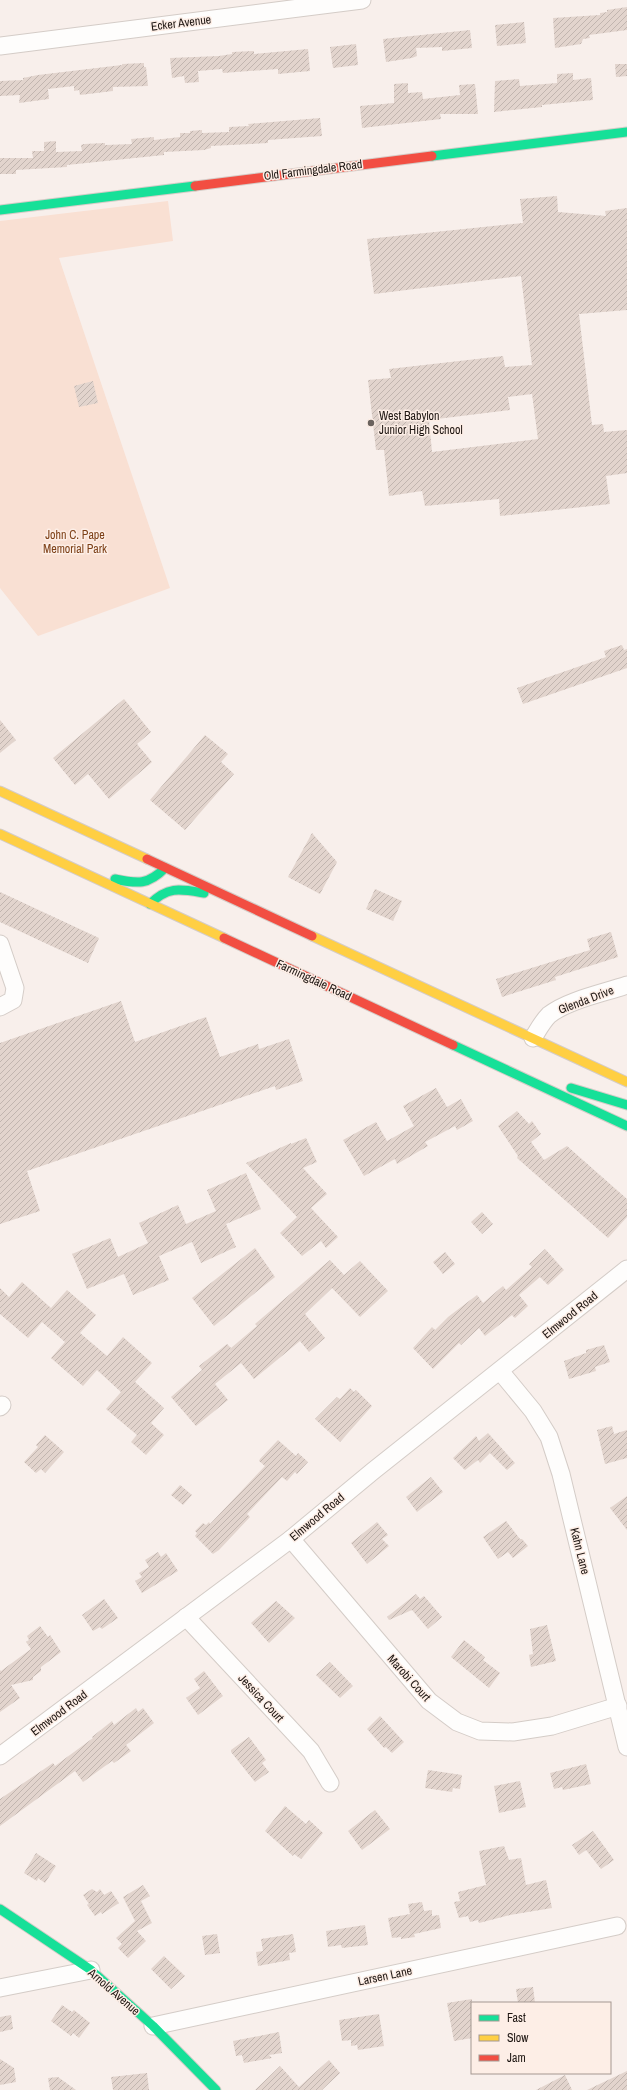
<svg xmlns="http://www.w3.org/2000/svg" width="627" height="2090" font-family="'Archivo Narrow',sans-serif">
	<style>
		.park { fill: #f9e0d3 }
		.building { fill: url(#building-hatch); fill-rule: evenodd }
		.lines { fill: none; stroke-linecap: round; stroke-linejoin: round }
		.street-casing { stroke: #d4ccc7; stroke-width: 19 }
		.fast-casing { stroke: #d4ccc7; stroke-width: 11 }
		.slow-casing { stroke: #d4ccc7; stroke-width: 11 }
		.jam-casing { stroke: #d4ccc7; stroke-width: 11 }
		.street { stroke: #fefdfc; stroke-width: 17 }
		.fast { stroke: #16e098; stroke-width: 9 }
		.slow { stroke: #ffcf43; stroke-width: 9 }
		.jam { stroke: #f24e42; stroke-width: 9 }
		.poi-dot { fill: #6a625e; stroke: #fdeee6; stroke-width: 1.5 }
		.labels { text-anchor: middle; stroke-width: 3; stroke-linejoin: round; paint-order: stroke }
		.street-label { font-size: 12px; fill: #1e1612; stroke: #fdeee6 }
		.poi-label { font-size: 12px; fill: #1e1612; stroke: #fdeee6; text-anchor: start }
		.park-label { font-size: 12px; fill: #7e4118; stroke: #fdeee6 }
	</style>
	<defs>
		<pattern id="building-hatch" width="6" height="6" patternUnits="userSpaceOnUse"><rect width="6" height="6" fill="#e2d4cd"/><path d="M-1 1l2-2M0 6l6-6M5 7l2-2" fill="none" stroke="#c1b5af"/></pattern>
	</defs>
	<rect width="100%" height="100%" fill="#f8efeb"/>
	<!-- park -->
	<polygon class="park" points="168,201 173,241 59,258 170,588 38,636 0,588 0,221"/>
	<!-- building -->
	<g class="building">
		<polygon points="627,7 627,30 589,35 590,38 583,39 581,44 555,48 553,18 600,15 600,13 607,12 607,10"/>
		<polygon points="524,22 526,43 497,46 495,25"/>
		<polygon points="470,30 472,48 442,51 442,47 416,48 417,56 412,58 386,62 383,39"/>
		<polygon points="356,44 358,65 333,68 330,47"/>
		<polygon points="308,49 310,71 278,74 278,69 223,73 222,69 198,71 199,82 185,83 184,76 172,78 170,58 219,56 232,54 232,52 254,51 254,54"/>
		<polygon points="144,63 144,67 146,67 148,86 113,87 113,91 80,95 79,90 74,91 74,86 48,89 49,99 19,103 20,95 0,96 0,81 23,80 23,78 38,75 122,65 122,64"/>
		<polygon points="615,64 627,64 627,76 616,77"/>
		<polygon points="573,73 573,80 591,78 593,100 542,105 542,107 494,112 495,81 519,79 520,86 557,83 557,74"/>
		<polygon points="408,83 408,93 422,92 423,99 460,95 459,85 475,84 478,114 440,114 441,119 362,128 360,106 394,103 394,84"/>
		<polygon points="320,118 322,136 268,140 268,143 211,146 211,148 204,150 164,152 164,155 67,165 67,167 16,170 16,174 0,174 0,158 33,158 32,151 44,151 44,142 56,141 56,152 82,151 81,145 84,144 105,143 105,145 132,144 131,139 154,137 154,140 180,137 180,133 190,133 190,131 202,130 202,133 229,132 229,127 249,126 248,124"/>
		<path d="M557 196 558 212 606 216 605 211 627 208V310L579 314 592 425 603 424 604 432 627 430V473L606 476 610 504 500 516 499 499 425 506 422 491 389 496 384 450H376L368 380 391 378 389 369 503 356 505 367 532 365 521 276 374 294 367 239 523 223 520 199ZM532 394 538 439 432 452 429 420 510 410 508 397Z"/>
		<polygon points="93,381 98,403 79,407 74,386"/>
		<polygon points="622,645 624,650 627,649 627,668 523,704 517,688 606,657 604,651"/>
		<polygon points="124,699 151,732 137,744 152,762 109,799 88,774 75,785 53,758"/>
		<polygon points="0,720 16,740 0,753"/>
		<polygon points="205,735 228,754 221,762 234,774 185,830 150,800"/>
		<polygon points="312,833 337,862 320,894 288,877"/>
		<polygon points="375,889 402,901 393,921 366,909"/>
		<polygon points="0,892 99,938 88,963 0,922"/>
		<polygon points="611,932 618,957 555,977 556,980 502,997 496,979 590,950 587,939"/>
		<polygon points="121,1001 135,1042 206,1017 220,1057 258,1044 259,1049 289,1039 303,1081 276,1090 275,1086 27,1171 40,1211 0,1224 0,1043"/>
		<polygon points="436,1088 447,1107 461,1099 473,1121 457,1130 455,1126 425,1142 428,1146 397,1164 395,1159 364,1176 343,1140 376,1122 387,1141 414,1126 403,1106"/>
		<polygon points="517,1111 529,1124 532,1121 541,1134 531,1142 544,1160 567,1146 627,1199 627,1217 608,1238 517,1158 518,1156 498,1126"/>
		<polygon points="306,1138 317,1162 303,1168 327,1194 311,1208 338,1237 326,1248 321,1241 302,1256 280,1233 297,1217 246,1163 291,1143 291,1144"/>
		<polygon points="246,1173 261,1209 226,1224 236,1247 201,1263 192,1242 159,1256 169,1280 133,1295 124,1274 87,1289 72,1254 110,1238 118,1257 148,1243 139,1223 178,1205 186,1224 216,1211 207,1190"/>
		<polygon points="482,1212 493,1224 482,1234 471,1222"/>
		<polygon points="255,1248 275,1277 214,1326 192,1298"/>
		<polygon points="545,1249 564,1270 548,1285 540,1277 519,1295 528,1306 515,1318 512,1315 485,1336 479,1328 461,1345 459,1343 433,1369 413,1348 432,1327 435,1330 448,1317 477,1295 483,1303 503,1286 506,1290 532,1267 529,1264"/>
		<polygon points="445,1252 455,1264 443,1274 433,1262"/>
		<polygon points="330,1260 344,1275 360,1261 388,1291 360,1317 332,1288 305,1314 325,1338 309,1352 300,1341 254,1379 241,1363 215,1384 228,1400 196,1426 171,1397 202,1370 199,1366 227,1344 231,1348 257,1326 255,1324"/>
		<polygon points="22,1282 51,1308 67,1290 96,1315 80,1333 107,1356 123,1337 152,1363 135,1382 164,1408 151,1423 164,1435 146,1455 131,1442 137,1435 106,1409 121,1392 97,1370 83,1386 51,1358 65,1342 42,1322 28,1338 0,1314 0,1288 9,1297"/>
		<polygon points="604,1345 610,1362 595,1367 596,1371 569,1379 564,1361 586,1353 586,1350"/>
		<polygon points="350,1388 354,1392 356,1390 372,1406 340,1442 315,1419 337,1397 340,1399"/>
		<polygon points="612,1426 614,1434 627,1430 627,1458 605,1464 597,1430"/>
		<polygon points="488,1433 515,1463 507,1470 490,1453 480,1463 478,1460 465,1470 453,1458 476,1436 479,1441"/>
		<polygon points="45,1435 64,1452 45,1473 41,1469 36,1473 24,1462 38,1447 36,1445"/>
		<polygon points="278,1440 296,1456 298,1453 308,1462 297,1474 295,1472 287,1481 282,1477 247,1514 250,1517 219,1550 213,1554 195,1536 197,1533 195,1531 203,1523 206,1525 209,1522 210,1524 265,1466 259,1461 260,1459"/>
		<polygon points="431,1477 443,1492 417,1512 406,1497"/>
		<polygon points="180,1485 192,1495 183,1505 171,1495"/>
		<polygon points="627,1496 627,1530 610,1508"/>
		<polygon points="506,1521 520,1539 522,1539 528,1546 513,1558 508,1552 498,1559 483,1537"/>
		<polygon points="377,1522 388,1535 382,1539 389,1546 367,1564 351,1543"/>
		<polygon points="158,1552 161,1557 166,1553 178,1571 142,1593 135,1581 142,1577 139,1573 149,1567 145,1560"/>
		<polygon points="416,1594 420,1599 424,1596 442,1617 428,1629 412,1610 389,1620 387,1617"/>
		<polygon points="104,1599 118,1618 102,1629 100,1627 93,1631 82,1615"/>
		<polygon points="276,1601 295,1618 269,1643 251,1623"/>
		<polygon points="547,1625 556,1661 531,1667 529,1655 533,1654 530,1629"/>
		<polygon points="40,1626 48,1637 50,1635 61,1652 41,1667 41,1671 33,1677 33,1680 11,1685 20,1698 0,1712 0,1670 1,1671 31,1649 26,1642 29,1640 27,1636"/>
		<polygon points="464,1640 485,1657 483,1660 500,1673 489,1688 451,1657"/>
		<polygon points="330,1662 353,1686 340,1698 316,1675"/>
		<polygon points="204,1671 223,1696 198,1715 186,1698 200,1688 194,1679"/>
		<polygon points="136,1708 138,1712 143,1708 154,1723 126,1745 131,1751 114,1763 112,1761 83,1782 75,1771 0,1826 0,1799 53,1763 55,1766 93,1738 92,1737 112,1721 114,1725"/>
		<polygon points="380,1716 404,1742 392,1753 386,1747 384,1748 367,1729"/>
		<polygon points="249,1737 266,1760 262,1763 269,1772 255,1782 231,1752 231,1750"/>
		<polygon points="586,1764 591,1784 563,1790 562,1787 554,1789 550,1773"/>
		<polygon points="428,1770 462,1775 460,1789 453,1788 452,1792 425,1788"/>
		<polygon points="520,1781 526,1807 499,1813 494,1786"/>
		<polygon points="285,1806 306,1824 309,1820 323,1833 301,1859 294,1854 293,1856 265,1831"/>
		<polygon points="375,1810 390,1829 362,1850 348,1831"/>
		<polygon points="593,1831 614,1860 601,1869 586,1850 579,1855 572,1845"/>
		<polygon points="504,1846 509,1860 521,1858 526,1885 546,1880 552,1908 510,1915 479,1923 478,1920 470,1922 468,1916 459,1918 454,1902 460,1901 458,1892 486,1885 479,1851"/>
		<polygon points="36,1853 56,1866 45,1883 38,1878 37,1881 24,1873"/>
		<polygon points="143,1885 150,1896 141,1901 152,1923 137,1931 146,1941 128,1958 118,1948 122,1944 116,1938 135,1921 123,1897"/>
		<polygon points="92,1889 97,1892 100,1889 104,1895 111,1891 119,1903 102,1914 101,1912 95,1916 87,1905 89,1904 83,1895"/>
		<polygon points="422,1902 424,1911 432,1910 432,1916 439,1915 441,1928 414,1934 415,1937 401,1939 401,1937 392,1938 388,1918 410,1914 408,1904"/>
		<polygon points="365,1925 368,1945 342,1948 341,1945 328,1947 326,1931"/>
		<polygon points="217,1934 220,1953 205,1955 202,1936"/>
		<polygon points="293,1934 296,1952 289,1953 290,1960 258,1966 256,1952 263,1951 261,1939"/>
		<polygon points="164,1956 185,1976 171,1989 151,1969"/>
		<polygon points="533,1987 535,2003 518,2003 516,1989"/>
		<polygon points="472,1999 472,2038 454,2041 447,2003"/>
		<polygon points="62,2005 72,2012 74,2010 90,2023 79,2038 73,2033 71,2036 51,2021"/>
		<polygon points="379,2014 384,2046 358,2050 357,2045 351,2046 351,2040 342,2041 339,2020"/>
		<polygon points="11,2015 13,2029 0,2032 0,2017"/>
		<polygon points="279,2032 282,2053 269,2055 272,2058 244,2063 242,2055 236,2056 233,2041"/>
		<polygon points="0,2059 14,2068 16,2082 0,2085"/>
		<polygon points="329,2060 340,2073 322,2090 255,2090 280,2066 299,2087"/>
		<polygon points="627,2071 627,2090 587,2090"/>
		<polygon points="147,2073 149,2090 113,2090 111,2077"/>
		<polygon points="565,2075 572,2090 536,2090"/>
		<polygon points="58,2077 76,2090 50,2090 48,2078"/>
	</g>
	<g class="lines">
		<!-- street casing -->
		<g class="street-casing">
			<g id="street">
				<polyline points="0,46 362,0"/>
				<polyline points="0,944 15,988 13,1000 0,1007"/>
				<path d="M533 1038C538 1030 542 1022 549 1015 568 1000 604 993 627 985"/>
				<polyline points="500,1371 533,1411 549,1437 561,1474 627,1747"/>
				<polyline points="0,1407 2,1405"/>
				<polyline points="291,1539 429,1701 457,1722 480,1731 513,1732 552,1726 618,1706"/>
				<polyline points="186,1617 311,1751 330,1783"/>
				<polyline points="0,1756 291,1539 373,1471 627,1269"/>
				<polyline points="0,1988 91,1970"/>
				<polyline points="153,2026 617,1926"/>
			</g>
		</g>
		<!-- fast casing -->
		<g class="fast-casing">
			<g id="fast">
				<polyline points="432,156 627,132"/>
				<polyline points="0,210 195,186"/>
				<path d="M115 879C138 884 148 885 165 868"/>
				<path d="M150 904C168 886 180 889 204 893"/>
				<polyline points="453,1045 627,1126"/>
				<polyline points="571,1088 627,1105"/>
				<polyline points="0,1909 91,1970 153,2026 216,2090"/>
			</g>
		</g>
		<!-- slow casing -->
		<g class="slow-casing">
			<g id="slow">
				<polyline points="0,791 147,859"/>
				<polyline points="0,834 224,938"/>
				<polyline points="312,936 627,1082"/>
			</g>
		</g>
		<!-- jam casing -->
		<g class="jam-casing">
			<g id="jam">
				<polyline points="195,186 432,156"/>
				<polyline points="147,859 312,936"/>
				<polyline points="224,938 453,1045"/>
			</g>
		</g>
		<!-- street -->
		<use href="#street" class="street"/>
		<!-- fast -->
		<use href="#fast" class="fast"/>
		<!-- slow -->
		<use href="#slow" class="slow"/>
		<!-- jam -->
		<use href="#jam" class="jam"/>
	</g>
	<!-- markers -->
	<circle class="poi-dot" cx="371" cy="423" r="4"/>
	<g class="labels">
		<!-- street labels -->
		<g class="street-label">
			<text transform="translate(181 23) rotate(-7)" y="4">Ecker Avenue</text>
			<text transform="translate(313 170) rotate(-7)" y="4">Old Farmingdale Road</text>
			<text transform="translate(314 980) rotate(25)" y="4">Farmingdale Road</text>
			<text transform="translate(586 1000) rotate(-21)" y="4">Glenda Drive</text>
			<text transform="translate(570 1315) rotate(-39)" y="4">Elmwood Road</text>
			<text transform="translate(317 1517) rotate(-40)" y="4">Elmwood Road</text>
			<text transform="translate(580 1551) rotate(76)" y="4">Kahn Lane</text>
			<text transform="translate(409 1678) rotate(48)" y="4">Marobi Court</text>
			<text transform="translate(261 1698) rotate(47)" y="4">Jessica Court</text>
			<text transform="translate(59 1713) rotate(-37)" y="4">Elmwood Road</text>
			<text transform="translate(385 1976) rotate(-12)" y="4">Larsen Lane</text>
			<text transform="translate(114 1992) rotate(41)" y="4">Arnold Avenue</text>
		</g>
		<!-- poi labels -->
		<g class="poi-label">
			<text x="379" y="420">West Babylon<tspan x="379" dy="14">Junior High School</tspan></text>
		</g>
		<!-- park labels -->
		<g class="park-label">
			<text x="75" y="539">John C. Pape<tspan x="75" dy="14">Memorial Park</tspan></text>
		</g>
	</g>
	<!-- legend -->
	<rect x="471" y="2002" width="140" height="72" fill="#fdeee6" stroke="#a49891"/>
	<rect x="479" y="2015" width="20" height="6" fill="#16e098" stroke="#a49891"/>
	<text x="507" y="2022" font-size="12" fill="#1e1612">Fast</text>
	<rect x="479" y="2035" width="20" height="6" fill="#ffcf43" stroke="#a49891"/>
	<text x="507" y="2042" font-size="12" fill="#1e1612">Slow</text>
	<rect x="479" y="2055" width="20" height="6" fill="#f24e42" stroke="#a49891"/>
	<text x="507" y="2062" font-size="12" fill="#1e1612">Jam</text>
</svg>
